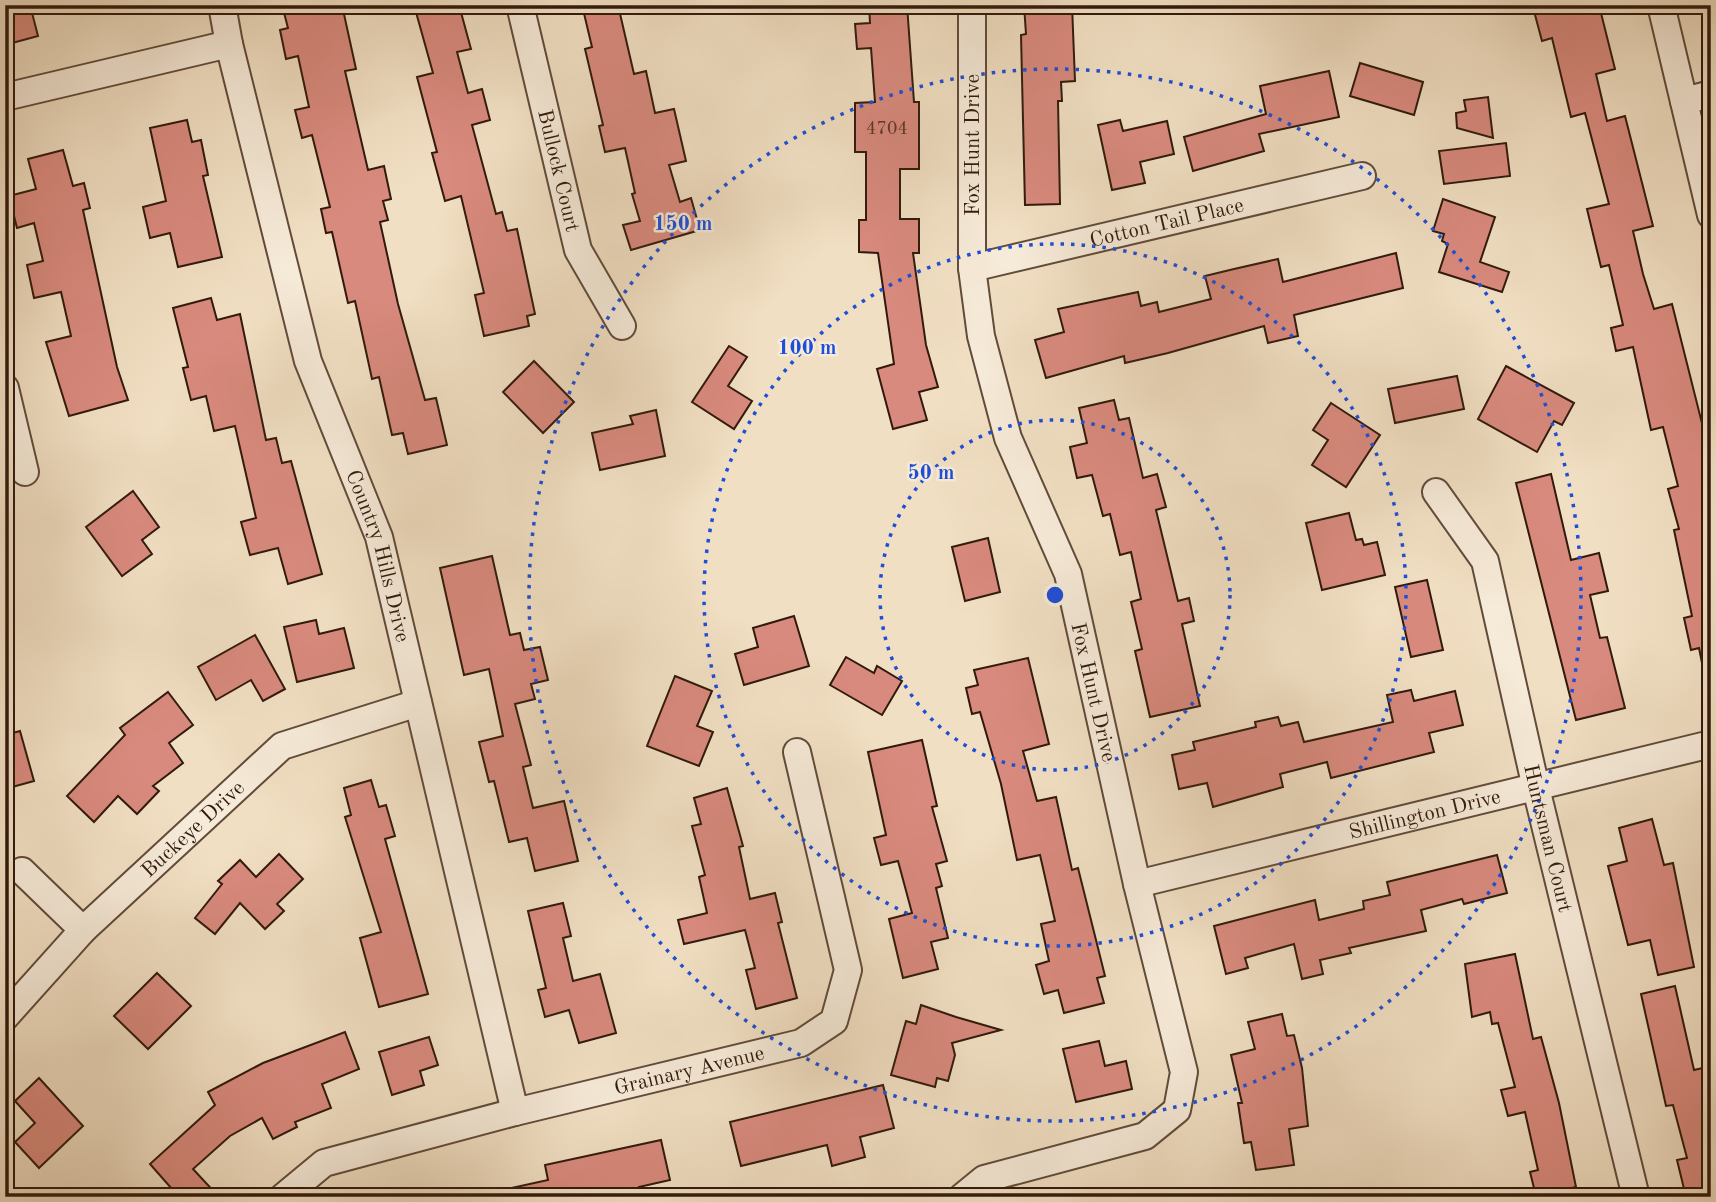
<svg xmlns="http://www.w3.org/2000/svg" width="1716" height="1202" font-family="'Old Standard TT',serif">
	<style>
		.building { fill: #d98a7e; stroke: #311a0d; stroke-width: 2 }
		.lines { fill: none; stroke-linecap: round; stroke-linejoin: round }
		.minor-casing { stroke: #614b3a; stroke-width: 30 }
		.minor { stroke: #f6ead8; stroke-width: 26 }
		.ring { fill: none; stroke: #1d4ed8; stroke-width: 3.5; stroke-dasharray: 3.5 7 }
		.labels { text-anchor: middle; stroke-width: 5; stroke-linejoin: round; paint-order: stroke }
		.number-label { font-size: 18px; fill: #5b3629 }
		.street-label { font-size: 21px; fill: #311a0d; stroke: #f6ead8 }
		.centre { fill: #1d4ed8; stroke: #f6ead8; stroke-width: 3.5 }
		.ring-label { font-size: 21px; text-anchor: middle; font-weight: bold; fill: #1d4ed8; stroke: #f6ead8; stroke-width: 5; stroke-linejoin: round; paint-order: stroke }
	</style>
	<rect width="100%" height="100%" fill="#f1dfc3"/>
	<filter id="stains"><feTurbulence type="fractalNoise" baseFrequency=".00286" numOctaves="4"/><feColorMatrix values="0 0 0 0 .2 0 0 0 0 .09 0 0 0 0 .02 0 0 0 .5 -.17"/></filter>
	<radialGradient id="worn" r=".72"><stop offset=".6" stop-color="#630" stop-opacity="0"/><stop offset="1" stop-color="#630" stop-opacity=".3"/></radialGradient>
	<!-- building -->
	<g class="building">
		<polygon points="5,5 30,5 38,36 5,45"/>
		<polygon points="282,5 342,5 356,69 345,71 368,170 384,166 391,199 383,201 388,220 380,222 398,304 425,400 436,398 447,445 408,454 403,433 392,435 379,377 372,379 355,301 348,303 332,232 326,233 321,209 330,207 312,135 302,138 295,110 309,107 298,56 286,59 280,30 288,28"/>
		<polygon points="414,5 459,5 471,49 457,52 468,93 482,89 490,120 472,125 496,214 502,212 507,231 517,229 535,314 527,316 529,326 484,336 475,295 484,293 461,196 445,201 432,153 437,152 417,77 433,73"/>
		<polygon points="582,5 618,5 634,74 646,71 655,113 674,109 686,161 669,165 680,202 691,198 700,230 631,250 623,225 640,221 632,194 635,193 625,148 605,152 599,126 603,125 585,49 592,47"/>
		<polygon points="869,5 907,5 914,102 919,102 919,169 900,169 900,219 919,219 919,253 913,253 926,345 938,387 919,392 927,420 893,429 877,369 894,364 878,253 859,252 859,220 866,220 866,152 855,152 855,103 875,102 871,48 857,49 855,24 870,23"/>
		<polygon points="1024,5 1072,5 1075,81 1061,82 1062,101 1058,101 1060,204 1025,205 1021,35 1026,34"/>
		<polygon points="1540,5 1599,5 1615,69 1596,74 1607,121 1625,116 1653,226 1633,231 1643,274 1654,309 1672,304 1711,459 1711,504 1702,507 1711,547 1711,662 1702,663 1699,648 1691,650 1684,618 1692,616 1674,530 1679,529 1668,489 1678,486 1663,427 1651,430 1633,347 1616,351 1611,328 1623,325 1609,265 1601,267 1587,209 1609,204 1585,113 1571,117 1552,38 1542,41 1534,11 1542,10"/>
		<polygon points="1360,63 1423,82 1414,115 1350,96"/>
		<polygon points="1329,71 1339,117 1259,134 1264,151 1193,171 1184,137 1266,114 1260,86"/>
		<polygon points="1488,97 1493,138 1457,128 1456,113 1466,111 1464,100"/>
		<polygon points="187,120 192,142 201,140 208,175 203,176 222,257 178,267 170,233 150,238 143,207 166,201 150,128"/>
		<polygon points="1120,120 1123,131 1167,121 1174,154 1140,162 1145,183 1112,190 1098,125"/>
		<polygon points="1506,143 1510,176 1444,184 1439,151"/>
		<polygon points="63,150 73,186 84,183 90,208 83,210 117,367 128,400 69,416 46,342 71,336 61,292 34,298 27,265 43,261 34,223 17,228 9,196 36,189 28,159"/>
		<polygon points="1443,199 1495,217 1480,262 1509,272 1502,292 1439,272 1448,244 1442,241 1444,234 1433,231"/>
		<polygon points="1396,253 1403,288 1294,315 1298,336 1268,343 1264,326 1168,353 1125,363 1124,356 1046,378 1035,340 1064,332 1058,309 1138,292 1141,306 1157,302 1159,312 1211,299 1205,276 1234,269 1278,259 1283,282"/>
		<polygon points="211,298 217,320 240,314 266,440 276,438 282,463 291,461 322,574 288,584 278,548 250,555 241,522 256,518 235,426 214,431 206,396 191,400 183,368 188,367 173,308"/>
		<polygon points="729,346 747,357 728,386 752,401 734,429 692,402"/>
		<polygon points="534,361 574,402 543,433 503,392"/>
		<polygon points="1506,366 1574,403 1562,425 1554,421 1537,452 1478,419"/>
		<polygon points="1457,376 1464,409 1395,423 1388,389"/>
		<polygon points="1114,400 1119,420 1129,418 1143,478 1157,474 1166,507 1156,510 1178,601 1189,598 1194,621 1182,624 1200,706 1150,717 1135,651 1142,649 1131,602 1141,599 1131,552 1120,555 1110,514 1103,516 1092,475 1077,478 1070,447 1087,443 1079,408"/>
		<polygon points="1331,403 1380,435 1346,487 1312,465 1328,440 1313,430"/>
		<polygon points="656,410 665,456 600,470 592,433 633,424 630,416"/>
		<polygon points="1551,474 1571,560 1599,553 1608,591 1590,595 1600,638 1607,637 1625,708 1576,720 1516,483"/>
		<polygon points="133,491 159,527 142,540 152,554 122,576 86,527"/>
		<polygon points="1349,513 1356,540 1362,539 1364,545 1377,542 1385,575 1322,590 1306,523"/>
		<polygon points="988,538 1000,592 965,601 952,547"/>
		<polygon points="492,556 510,635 520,633 524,650 540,647 548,680 531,684 535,699 515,704 531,765 523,767 533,808 564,801 578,861 535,871 527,838 509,842 494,781 489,782 479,742 503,736 489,669 464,675 440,568"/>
		<polygon points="1427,580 1443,650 1411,657 1395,587"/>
		<polygon points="794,616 809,666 744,685 735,654 758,647 753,628"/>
		<polygon points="316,620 319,634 344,628 354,668 297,682 284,627"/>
		<polygon points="255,635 285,689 263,701 251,680 216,700 198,667"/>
		<polygon points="846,657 874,673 877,666 902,681 882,715 830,685"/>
		<polygon points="1028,658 1049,744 1023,751 1037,801 1056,797 1072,870 1078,868 1105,976 1097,978 1104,1003 1064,1013 1058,990 1044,994 1036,965 1049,961 1041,924 1055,921 1040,855 1017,860 1001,784 980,712 972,714 966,688 978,685 974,670"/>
		<polygon points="675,676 712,691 697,726 713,732 699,766 647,746"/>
		<polygon points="1411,690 1414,701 1455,691 1463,725 1429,733 1434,752 1331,778 1327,762 1280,774 1283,787 1213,807 1207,783 1179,789 1172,755 1195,750 1193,742 1256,727 1255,722 1278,717 1281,726 1298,722 1304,742 1393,722 1387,695"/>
		<polygon points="168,692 193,725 169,743 183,763 153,786 159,791 137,814 118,796 94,822 67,796 125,735 120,728"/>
		<polygon points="20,731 34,781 5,789 5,735"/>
		<polygon points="922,740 937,806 932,807 947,861 936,864 942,886 936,888 948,938 931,942 938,969 903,978 889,919 912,913 898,861 881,865 874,838 886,835 868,752"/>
		<polygon points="371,780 379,807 386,805 395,836 385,839 428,994 379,1007 360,938 381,932 345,817 351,815 344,788"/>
		<polygon points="727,788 743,846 739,847 750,899 775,893 782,922 778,923 797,998 756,1009 746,970 755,968 745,930 684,944 678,920 707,913 699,877 705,875 692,826 701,824 694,798"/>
		<polygon points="1652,819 1664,865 1673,863 1694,967 1658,975 1650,940 1628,945 1608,866 1627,861 1619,828"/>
		<polygon points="279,854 303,879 277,904 284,911 265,929 240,903 215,934 195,918 222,884 218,881 240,860 256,877"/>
		<polygon points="1497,855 1507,893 1464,904 1462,899 1421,910 1426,931 1349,948 1351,953 1320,960 1323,974 1302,979 1294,944 1245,958 1248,968 1226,974 1214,926 1315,900 1319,920 1364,909 1363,901 1390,895 1387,882"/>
		<polygon points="563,903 571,936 563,938 573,981 600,974 616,1033 579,1043 569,1010 545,1017 538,990 546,988 528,911"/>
		<polygon points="1515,954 1533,1039 1541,1037 1559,1103 1576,1187 1536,1196 1530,1172 1538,1170 1525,1112 1508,1116 1501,1090 1515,1087 1498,1023 1492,1024 1490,1012 1472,1017 1465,964"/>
		<polygon points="157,973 191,1006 148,1049 114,1016"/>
		<polygon points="1675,986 1694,1070 1711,1066 1711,1197 1686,1197 1677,1160 1687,1158 1673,1105 1666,1106 1641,994"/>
		<polygon points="921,1005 956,1017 1001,1030 952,1043 955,1055 948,1081 937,1078 935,1087 891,1075 906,1021 916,1024"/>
		<polygon points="1282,1014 1287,1036 1294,1035 1302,1068 1308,1126 1289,1129 1294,1165 1256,1170 1251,1142 1244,1143 1238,1103 1242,1103 1231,1055 1255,1049 1248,1022"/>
		<polygon points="345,1032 359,1069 322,1084 331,1108 295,1122 297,1127 273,1139 262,1118 230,1136 193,1169 219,1197 179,1197 150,1164 215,1105 208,1092 263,1063"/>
		<polygon points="429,1037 438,1065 420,1071 424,1085 392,1095 379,1052"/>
		<polygon points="1099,1041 1105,1066 1126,1061 1132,1089 1076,1102 1063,1049"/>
		<polygon points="39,1078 83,1126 39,1168 15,1142 35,1123 15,1101"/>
		<polygon points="883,1085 894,1128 860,1137 865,1157 832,1166 827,1145 741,1166 730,1122"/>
		<polygon points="661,1140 670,1180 639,1187 641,1197 508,1197 507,1189 548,1180 545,1165"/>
	</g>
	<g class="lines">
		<!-- minor casing -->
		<g class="minor-casing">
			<g id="minor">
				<path id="s1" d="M222 5 229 44 308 361 379 537 515 1112"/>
				<path id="s2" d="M520 5 578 250 622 326"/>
				<polyline points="1661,5 1711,215"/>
				<polyline points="5,97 229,44"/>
				<polyline points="1684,101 1711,94"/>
				<path id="s3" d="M972 268 1362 176"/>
				<polyline points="5,388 25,472"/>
				<path id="s4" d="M1436 492 1485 561 1536 788 1636 1197"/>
				<polyline points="22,871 83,930"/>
				<path id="s5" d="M1137 884 1711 744"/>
				<path id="s6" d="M5 1017 83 930 282 746 418 703"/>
				<path id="s7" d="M283 1197 324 1163 515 1112 801 1043 834 1021 848 970 797 752"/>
				<polyline points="962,1197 984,1179 1145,1136 1177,1110 1184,1072 1137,884 1068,574 1008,438 981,336 972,268 972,5"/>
			</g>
		</g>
		<!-- minor -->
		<use href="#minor" class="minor"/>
	</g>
	<!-- distance rings -->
	<g class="ring">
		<circle cx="1055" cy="595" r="175"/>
		<circle cx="1055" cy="595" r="351"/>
		<circle cx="1055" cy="595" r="526"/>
	</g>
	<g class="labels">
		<!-- number labels -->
		<g class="number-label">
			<text x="887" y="134">4704</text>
		</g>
		<!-- street labels -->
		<g class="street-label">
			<text transform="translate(972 145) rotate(-90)" y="7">Fox Hunt Drive</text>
			<text dy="7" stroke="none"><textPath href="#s2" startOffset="170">Bullock Court</textPath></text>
			<text dy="7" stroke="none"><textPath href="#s3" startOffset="200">Cotton Tail Place</textPath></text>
			<text dy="7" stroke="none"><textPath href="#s1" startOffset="574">Country Hills Drive</textPath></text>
			<text transform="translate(1094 692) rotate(77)" y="7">Fox Hunt Drive</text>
			<text dy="7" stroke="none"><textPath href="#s5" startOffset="296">Shillington Drive</textPath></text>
			<text dy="7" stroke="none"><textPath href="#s6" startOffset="266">Buckeye Drive</textPath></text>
			<text dy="7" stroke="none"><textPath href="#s4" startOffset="369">Huntsman Court</textPath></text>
			<text dy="7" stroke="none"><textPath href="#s7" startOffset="430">Grainary Avenue</textPath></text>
		</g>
	</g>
	<circle cx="1055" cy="595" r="10" class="centre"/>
	<g class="ring-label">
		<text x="683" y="230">150 m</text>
		<text x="807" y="354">100 m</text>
		<text x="931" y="479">50 m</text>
	</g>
	<!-- margin -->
	<rect width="1716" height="1202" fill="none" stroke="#f1dfc3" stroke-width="28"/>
	<rect x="7" y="7" width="1702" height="1188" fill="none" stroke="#311a0d" stroke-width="3.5"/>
	<rect x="14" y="14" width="1688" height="1174" fill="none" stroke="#311a0d" stroke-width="2"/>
	<rect width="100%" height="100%" filter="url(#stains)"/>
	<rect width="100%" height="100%" fill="url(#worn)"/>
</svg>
